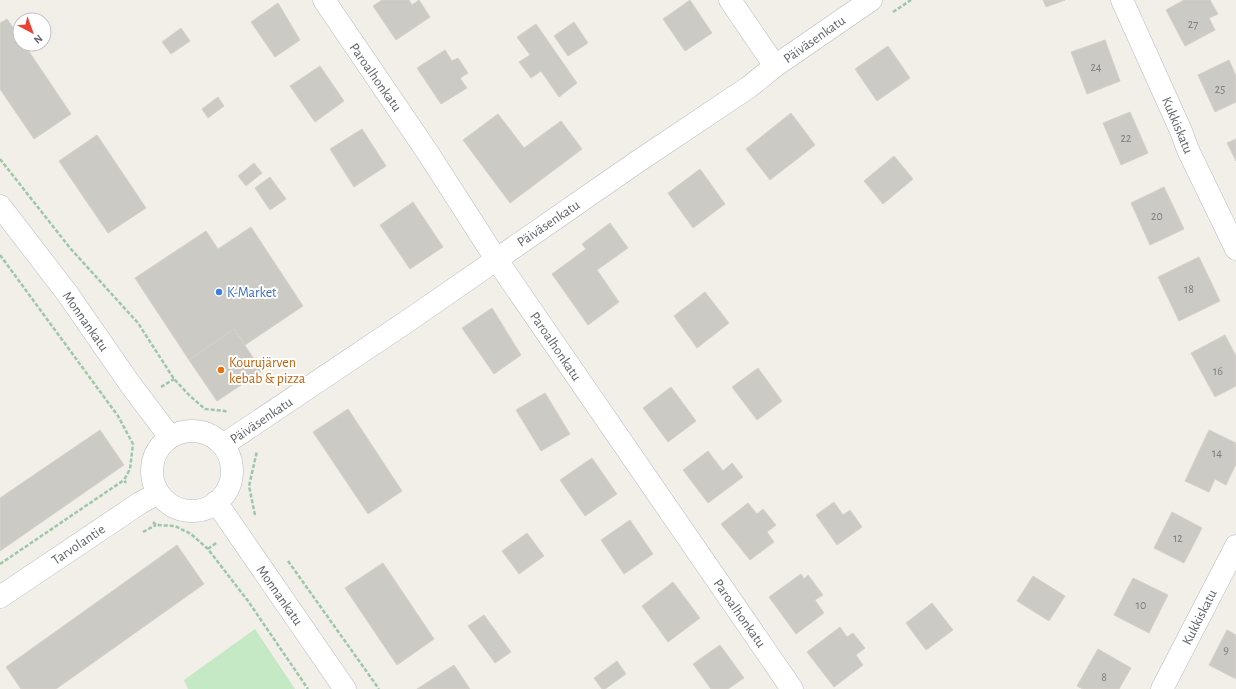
<svg xmlns="http://www.w3.org/2000/svg" width="1236" height="689" font-family="'Alegreya Sans',sans-serif">
	<style>
		.green { fill: #c5e8c5 }
		.building { fill: #cccac5; stroke: #d6d1c6 }
		.lines { fill: none; stroke-linecap: round; stroke-linejoin: round }
		.minor-casing { stroke: #b5b8bc; stroke-width: 23 }
		.tertiary-casing { stroke: #b5b8bc; stroke-width: 23 }
		.secondary-casing { stroke: #b6babf; stroke-width: 23 }
		.path { stroke: #9cc7a9; stroke-width: 2.5; stroke-dasharray: 4 2; stroke-linecap: butt }
		.minor { stroke: #fff; stroke-width: 22 }
		.tertiary { stroke: #fff; stroke-width: 22 }
		.secondary { stroke: #fff; stroke-width: 22 }
		.shop-dot { fill: #3f7fe0; stroke: #fff; stroke-width: 1.5 }
		.food-dot { fill: #e8710a; stroke: #fff; stroke-width: 1.5 }
		.labels { text-anchor: middle; stroke-width: 4; stroke-linejoin: round; paint-order: stroke }
		.number-label { font-size: 12px; fill: #7a7d7f }
		.street-label { font-size: 14px; fill: #5f6368; stroke: #fff }
		.shop-label { font-size: 14px; fill: #366cbe; stroke: #fff; text-anchor: start }
		.food-label { font-size: 14px; fill: #c56008; stroke: #fff; text-anchor: start }
	</style>
	<rect width="100%" height="100%" fill="#f1efe8"/>
	<!-- green -->
	<polygon class="green" points="255,629 295,689 188,689 184,680"/>
	<!-- building -->
	<g class="building">
		<polygon points="382,0 409,0 412,5 419,0 430,17 396,40 373,6"/>
		<polygon points="690,0 712,33 685,51 663,19"/>
		<polygon points="1043,0 1065,0 1046,7"/>
		<polygon points="1184,0 1210,0 1218,14 1209,18 1215,30 1185,46 1166,10"/>
		<polygon points="278,3 300,40 275,57 251,22"/>
		<polygon points="7,19 20,38 20,44 24,44 71,114 34,139 0,89 0,23"/>
		<polygon points="574,22 588,43 568,56 554,36"/>
		<polygon points="536,24 577,83 559,97 541,71 531,78 519,62 530,55 517,37"/>
		<polygon points="181,28 190,41 171,54 162,42"/>
		<polygon points="1105,40 1120,81 1087,94 1071,52"/>
		<polygon points="888,46 910,78 877,101 855,69"/>
		<polygon points="445,50 452,61 458,58 468,73 460,78 467,88 441,104 417,68"/>
		<polygon points="1229,60 1236,76 1236,102 1215,112 1198,75"/>
		<polygon points="320,66 344,101 315,122 290,86"/>
		<polygon points="218,97 224,106 208,118 202,109"/>
		<polygon points="1130,112 1148,153 1121,165 1103,123"/>
		<polygon points="791,113 815,145 770,180 746,149"/>
		<polygon points="498,114 524,148 561,121 582,149 510,203 463,140"/>
		<polygon points="362,129 386,166 354,187 330,149"/>
		<polygon points="97,135 146,208 108,233 59,161"/>
		<polygon points="1236,139 1236,161 1227,143"/>
		<polygon points="894,156 913,179 883,204 864,181"/>
		<polygon points="254,163 262,173 246,186 238,176"/>
		<polygon points="700,169 725,204 693,228 668,193"/>
		<polygon points="270,177 286,199 270,210 255,188"/>
		<polygon points="1164,187 1184,229 1150,245 1131,203"/>
		<polygon points="413,202 443,247 410,269 380,225"/>
		<polygon points="610,223 628,248 597,270 619,302 588,325 552,274 586,249 582,244"/>
		<polygon points="251,227 303,306 245,345 234,329 189,360 135,278 206,231 218,249"/>
		<polygon points="1199,257 1220,301 1179,321 1158,277"/>
		<polygon points="705,292 729,323 697,348 674,316"/>
		<polygon points="492,308 521,355 494,374 462,328"/>
		<polygon points="234,329 262,371 217,401 189,360"/>
		<polygon points="1225,335 1236,356 1236,386 1215,397 1191,353"/>
		<polygon points="758,368 782,401 757,420 732,387"/>
		<polygon points="671,387 696,421 668,442 643,408"/>
		<polygon points="545,393 570,434 541,451 516,410"/>
		<polygon points="348,409 402,491 368,514 313,432"/>
		<polygon points="100,430 124,465 0,551 0,498"/>
		<polygon points="1209,430 1236,443 1236,464 1226,485 1215,479 1209,492 1185,481"/>
		<polygon points="708,451 723,471 732,463 743,477 708,503 683,470"/>
		<polygon points="592,458 617,494 585,516 560,480"/>
		<polygon points="834,502 843,515 850,510 862,527 837,545 816,515"/>
		<polygon points="748,503 757,514 763,509 776,525 767,532 774,542 750,560 721,524"/>
		<polygon points="1172,512 1202,528 1184,563 1154,548"/>
		<polygon points="630,520 653,554 624,574 601,540"/>
		<polygon points="527,533 544,556 519,574 502,551"/>
		<polygon points="177,545 204,584 56,689 21,689 6,667"/>
		<polygon points="383,563 434,639 397,665 345,588"/>
		<polygon points="801,574 804,579 808,575 823,595 815,600 824,613 796,634 769,597"/>
		<polygon points="1033,576 1065,596 1049,621 1017,601"/>
		<polygon points="1133,578 1168,595 1149,633 1114,615"/>
		<polygon points="673,582 700,618 668,642 642,606"/>
		<polygon points="932,603 953,630 926,650 906,623"/>
		<polygon points="484,615 511,652 495,663 468,626"/>
		<polygon points="840,627 847,637 853,633 865,648 856,655 863,665 834,687 807,652"/>
		<polygon points="1227,630 1236,635 1236,679 1209,665"/>
		<polygon points="720,645 744,678 728,689 711,689 693,664"/>
		<polygon points="1098,649 1131,668 1119,689 1083,689 1077,686"/>
		<polygon points="617,661 626,674 605,689 602,689 594,678"/>
		<polygon points="454,665 470,689 417,689"/>
	</g>
	<g class="lines">
		<!-- minor casing -->
		<g class="minor-casing">
			<g id="minor">
				<polyline points="324,0 428,153 496,259 792,689"/>
				<polyline points="730,0 775,66"/>
				<polyline points="1122,0 1181,131 1188,150 1236,249"/>
				<polyline points="223,445 415,316 637,162 749,87 775,66 871,0"/>
				<polyline points="1162,689 1236,546"/>
			</g>
		</g>
		<!-- tertiary casing -->
		<g class="tertiary-casing">
			<polyline id="tertiary" points="0,597 140,503 158,493"/>
		</g>
		<!-- secondary casing -->
		<g class="secondary-casing">
			<g id="secondary">
				<polyline points="0,206 67,293 130,384 170,437"/>
				<circle cx="192" cy="471" r="40"/>
				<polyline points="216,502 345,689"/>
			</g>
		</g>
		<!-- path -->
		<g class="path">
			<polyline points="893,12 911,0"/>
			<polyline points="0,159 70,248 138,323 174,379 190,396 205,409 225,411 227,413"/>
			<polyline points="0,255 118,416 133,444 130,469 124,480 126,483"/>
			<polyline points="161,387 174,379"/>
			<polyline points="255,515 249,486 257,451"/>
			<polyline points="153,522 156,525 175,526 191,534 208,549 248,601 308,689"/>
			<polyline points="143,532 156,525"/>
			<polyline points="208,549 216,543"/>
			<polyline points="288,561 379,689"/>
			<polyline points="0,564 124,480"/>
		</g>
		<!-- minor -->
		<use href="#minor" class="minor"/>
		<!-- tertiary -->
		<use href="#tertiary" class="tertiary"/>
		<!-- secondary -->
		<use href="#secondary" class="secondary"/>
	</g>
	<!-- markers -->
	<circle class="shop-dot" cx="219" cy="292" r="4"/>
	<circle class="food-dot" cx="221" cy="370" r="4"/>
	<g class="labels">
		<!-- number labels -->
		<g class="number-label">
			<text x="1193" y="28">27</text>
			<text x="1096" y="71">24</text>
			<text x="1220" y="93">25</text>
			<text x="1126" y="142">22</text>
			<text x="1157" y="220">20</text>
			<text x="1189" y="293">18</text>
			<text x="1218" y="375">16</text>
			<text x="1217" y="457">14</text>
			<text x="1178" y="542">12</text>
			<text x="1141" y="609">10</text>
			<text x="1226" y="654">9</text>
			<text x="1104" y="681">8</text>
		</g>
		<!-- street labels -->
		<g class="street-label">
			<text transform="translate(814 39) rotate(-35)" y="5">Päiväsenkatu</text>
			<text transform="translate(376 77) rotate(55)" y="5">Paroalhonkatu</text>
			<text transform="translate(1178 125) rotate(67)" y="5">Kukkiskatu</text>
			<text transform="translate(548 223) rotate(-34)" y="5">Päiväsenkatu</text>
			<text transform="translate(86 321) rotate(55)" y="5">Monnankatu</text>
			<text transform="translate(556 346) rotate(56)" y="5">Paroalhonkatu</text>
			<text transform="translate(261 420) rotate(-34)" y="5">Päiväsenkatu</text>
			<text transform="translate(78 544) rotate(-34)" y="5">Tarvolantie</text>
			<text transform="translate(280 595) rotate(55)" y="5">Monnankatu</text>
			<text transform="translate(740 613) rotate(55)" y="5">Paroalhonkatu</text>
			<text transform="translate(1199 617) rotate(-63)" y="5">Kukkiskatu</text>
		</g>
		<!-- shop labels -->
		<g class="shop-label">
			<text x="227" y="297">K-Market</text>
		</g>
		<!-- food labels -->
		<g class="food-label">
			<text x="229" y="367">Kourujärven<tspan x="229" dy="16">kebab &amp; pizza</tspan></text>
		</g>
	</g>
	<!-- north arrow -->
	<g transform="translate(32 32) rotate(139)"><circle r="19" fill="#ffffff" stroke="#bfc1c3"/>
	<path d="M0-3L7 15L0 10L-7 15Z" fill="#ea4335"/>
	<text y="-6" font-size="11" font-weight="bold" text-anchor="middle" fill="#5f6368">N</text>
	</g>
</svg>
